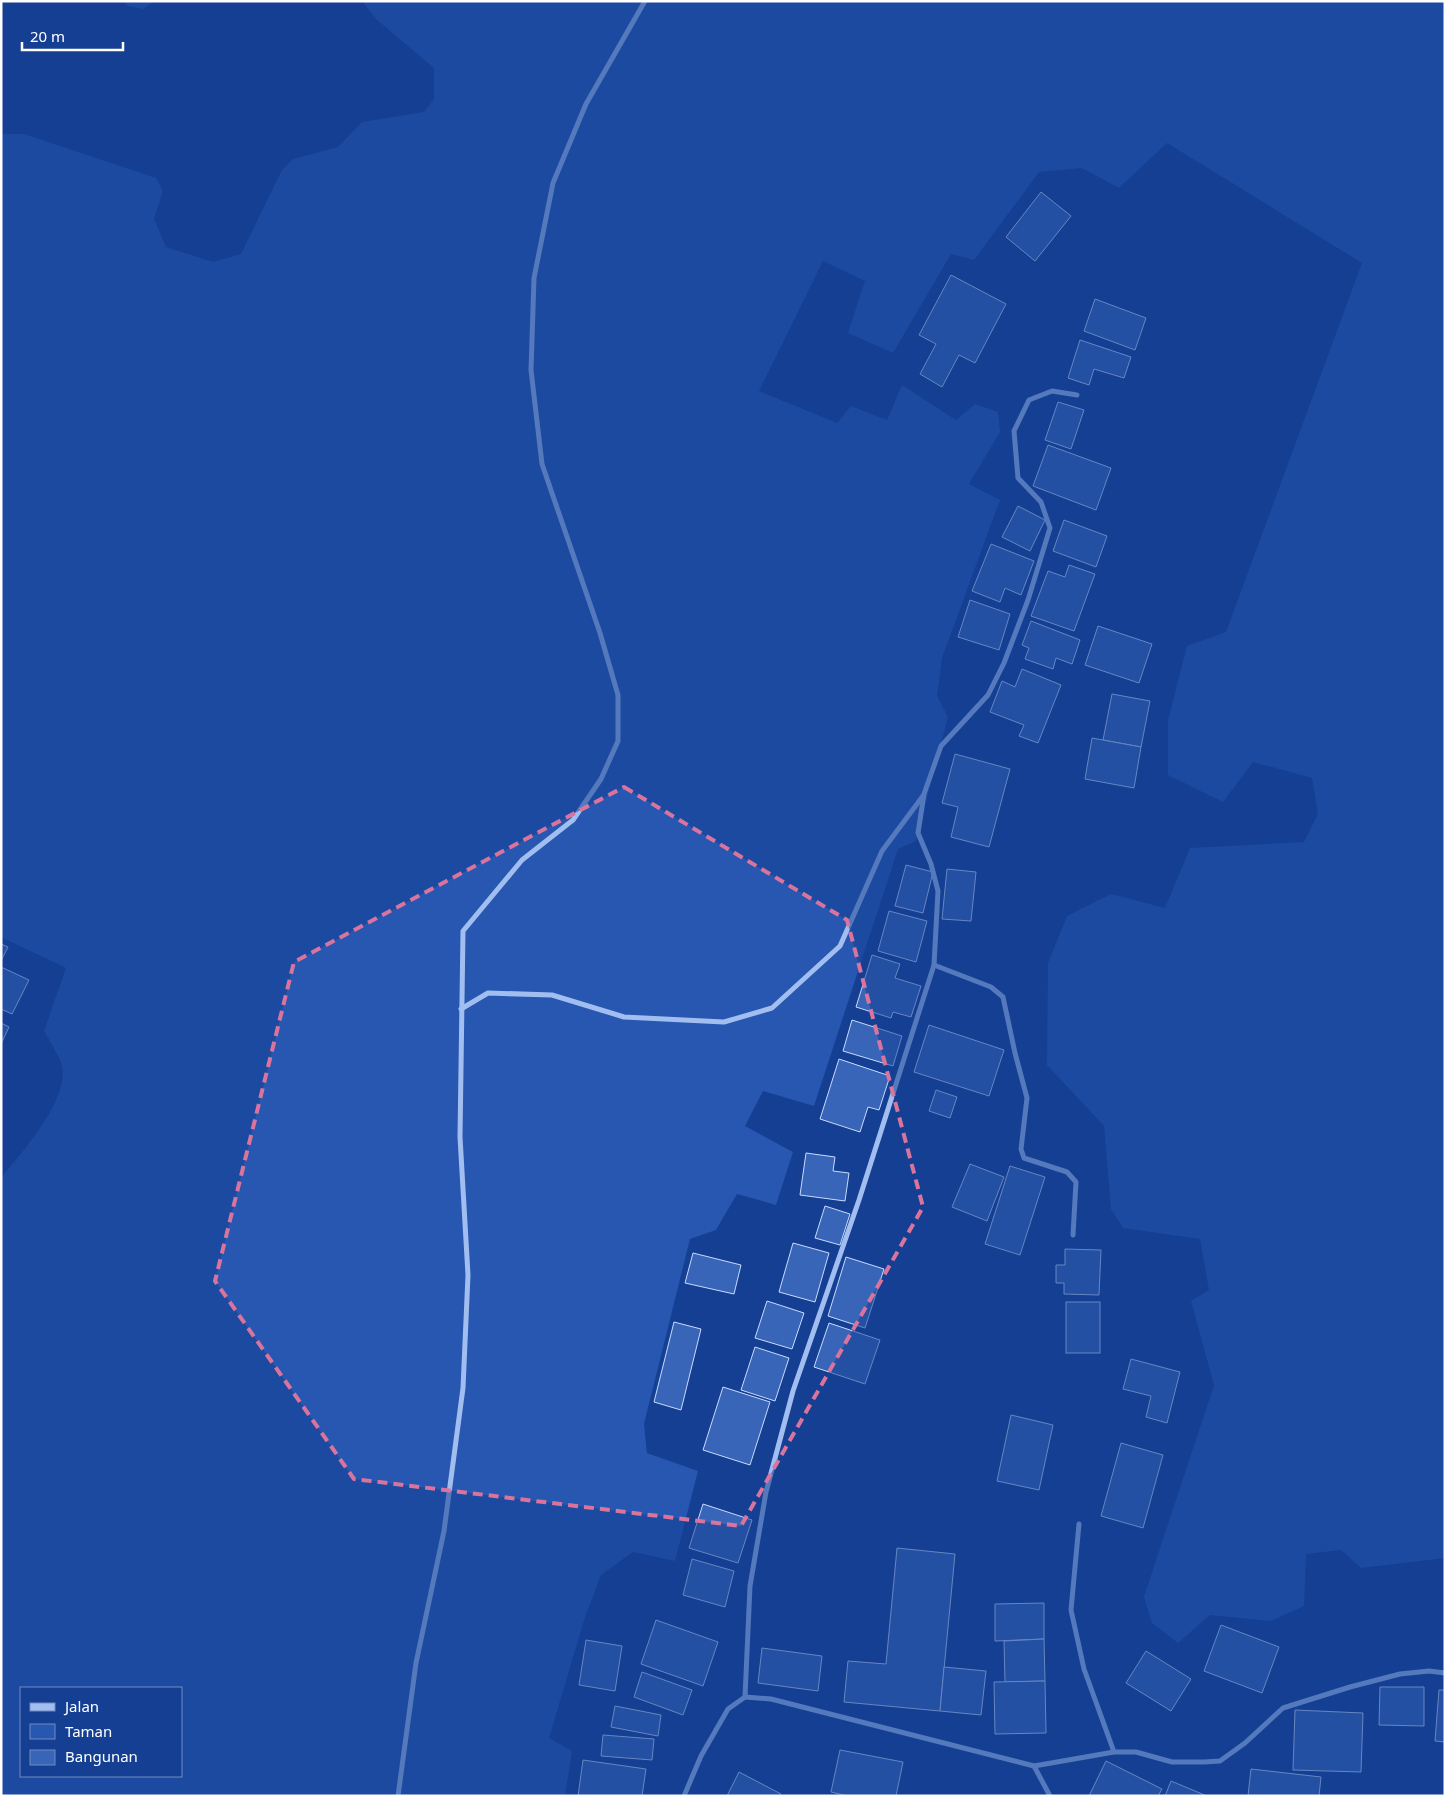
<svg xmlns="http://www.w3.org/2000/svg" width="1446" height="1797" font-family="'Noto Sans',sans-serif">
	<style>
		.green { fill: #2757b1; fill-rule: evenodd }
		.building { fill: #3965b9; stroke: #c9dbfc }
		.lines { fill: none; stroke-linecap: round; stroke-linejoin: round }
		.street { stroke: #a2bef1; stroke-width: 5 }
		.marked { fill: none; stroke: #da749d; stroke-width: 4; stroke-dasharray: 10 6; stroke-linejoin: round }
	</style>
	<rect width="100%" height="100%" fill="#143f92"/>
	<!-- green -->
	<g class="green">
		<polygon points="123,1 155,1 143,9 128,6"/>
		<path d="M362 1H1445V1558L1361 1568 1341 1550 1306 1554 1304 1606 1271 1621 1210 1615 1178 1643 1152 1623 1144 1597 1214 1385 1191 1301 1209 1290 1200 1239 1123 1228 1111 1209 1104 1126 1047 1065 1048 963 1067 916 1111 894 1165 908 1190 848 1304 842 1318 814 1312 778 1253 762 1223 802 1168 775V720L1187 646 1226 632 1362 263 1167 143 1119 188 1082 168 1039 172 974 260 951 254 893 353 848 333 865 281 823 261 759 391 837 423 851 406 887 420 902 385 956 420 975 404 998 412 1000 432 969 484 1000 500 942 658 937 696 948 717 916 841 898 849 814 1106 763 1091 745 1126 793 1152 776 1205 737 1194 716 1230 690 1239 644 1424 647 1453 698 1471 675 1561 633 1552 601 1575 585 1617 549 1738 572 1751 565 1796H1V1178C22 1151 69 1102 62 1065 59 1056 49 1040 44 1031L66 968 1 937V134H24L156 178 163 191 154 219 166 247 213 262 241 254 282 170 293 159 338 147 362 122 424 112 434 99V68L376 19ZM21 1688H181V1776H21Z"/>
	</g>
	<!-- building -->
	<g class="building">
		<polygon points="1041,192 1071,216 1035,261 1006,237"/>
		<polygon points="951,275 1006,304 975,363 959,355 942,387 920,374 936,344 919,335"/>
		<polygon points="1095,299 1146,318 1135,350 1084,331"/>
		<polygon points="1080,340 1131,357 1124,378 1094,369 1089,385 1068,378"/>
		<polygon points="1058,402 1084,410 1071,449 1045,440"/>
		<polygon points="1048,445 1111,468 1096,510 1033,486"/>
		<polygon points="1018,506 1045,520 1030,551 1002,537"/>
		<polygon points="1064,520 1107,536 1096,567 1053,551"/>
		<polygon points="991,544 1034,561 1021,595 1005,588 1000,602 972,591"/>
		<polygon points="1069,565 1095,574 1074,631 1031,616 1048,571 1065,577"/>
		<polygon points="970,600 1010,614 999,650 958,637"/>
		<polygon points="1031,621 1080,640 1072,664 1056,658 1053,669 1025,659 1029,648 1022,645"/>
		<polygon points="1098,626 1152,644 1139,683 1085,665"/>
		<polygon points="1022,669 1061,685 1038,743 1019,736 1024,725 990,712 1002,681 1015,687"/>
		<polygon points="1112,694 1150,701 1141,747 1103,740"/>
		<polygon points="1092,738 1141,747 1134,788 1085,779"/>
		<polygon points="955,754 1010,769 989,847 951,837 958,807 942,803"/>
		<polygon points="906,865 933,872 923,913 895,906"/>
		<polygon points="947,869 976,872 971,921 942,919"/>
		<polygon points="889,911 927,921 916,962 878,951"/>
		<polygon points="1,944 8,947 1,961"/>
		<polygon points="872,955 900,964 895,978 921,986 911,1017 893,1012 891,1018 856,1007"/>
		<polygon points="1,967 29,980 12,1014 1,1009"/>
		<polygon points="852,1020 902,1036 893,1066 843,1051"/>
		<polygon points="1,1023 9,1027 1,1044"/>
		<polygon points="929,1025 1004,1050 989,1096 914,1072"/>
		<polygon points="839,1059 890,1076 879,1110 868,1107 860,1132 820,1119"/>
		<polygon points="936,1090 957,1097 950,1118 929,1111"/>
		<polygon points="806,1153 835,1157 833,1171 849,1173 845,1201 800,1195"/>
		<polygon points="970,1164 1004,1177 987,1221 952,1207"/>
		<polygon points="1010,1166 1045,1177 1020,1255 985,1244"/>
		<polygon points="825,1206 850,1214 840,1245 815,1238"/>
		<polygon points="793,1243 829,1253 815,1302 779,1292"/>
		<polygon points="1065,1249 1101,1250 1099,1295 1064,1294 1064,1283 1056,1283 1056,1265 1065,1265"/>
		<polygon points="693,1253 741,1265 734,1294 685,1283"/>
		<polygon points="846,1257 884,1269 865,1328 828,1316"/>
		<polygon points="767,1301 804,1313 792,1349 755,1338"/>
		<rect x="1066" y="1302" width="34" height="51"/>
		<polygon points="674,1322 701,1329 681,1410 654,1402"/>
		<polygon points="829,1323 880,1340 865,1384 814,1367"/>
		<polygon points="755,1347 789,1358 775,1401 741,1390"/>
		<polygon points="1131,1359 1180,1372 1167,1423 1146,1417 1151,1396 1123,1389"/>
		<polygon points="723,1387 770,1402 750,1465 703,1450"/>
		<polygon points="1011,1415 1053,1425 1039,1490 997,1481"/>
		<polygon points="1121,1443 1163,1455 1143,1528 1101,1516"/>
		<polygon points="703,1504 752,1520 738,1563 689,1548"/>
		<polygon points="897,1548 955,1554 940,1711 844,1702 848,1661 886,1664"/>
		<polygon points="692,1559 734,1571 725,1607 683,1595"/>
		<polygon points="1044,1603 1044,1639 995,1641 995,1604"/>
		<polygon points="656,1620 718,1642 703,1686 641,1664"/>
		<polygon points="1221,1625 1279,1647 1262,1693 1204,1671"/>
		<polygon points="1044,1639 1045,1681 1005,1682 1004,1641"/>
		<polygon points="586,1640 622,1646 615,1691 579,1685"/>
		<polygon points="762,1648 822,1656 818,1691 758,1683"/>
		<polygon points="1146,1651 1191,1679 1171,1711 1126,1683"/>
		<polygon points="944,1667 986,1671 981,1715 940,1711"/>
		<polygon points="642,1672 692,1690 683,1715 634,1697"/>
		<polygon points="1045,1681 1046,1733 995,1734 994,1682"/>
		<polygon points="1380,1687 1424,1687 1424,1726 1379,1725"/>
		<polygon points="1439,1690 1445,1690 1445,1742 1435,1741"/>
		<polygon points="615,1706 661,1715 658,1736 611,1727"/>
		<polygon points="1295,1710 1363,1713 1361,1772 1293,1770"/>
		<polygon points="603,1735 654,1739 652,1760 601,1756"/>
		<polygon points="840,1750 903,1762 896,1796 848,1796 831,1792"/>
		<polygon points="583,1760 646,1769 642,1796 578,1796"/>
		<polygon points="1106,1761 1162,1789 1158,1796 1089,1796"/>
		<polygon points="1251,1769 1321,1777 1319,1796 1248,1796"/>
		<polygon points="739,1772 781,1794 780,1796 727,1796"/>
		<polygon points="1171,1781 1207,1796 1165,1796"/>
	</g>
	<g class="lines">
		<!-- street -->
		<g class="street">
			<polyline points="934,965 991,987 1003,997 1015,1053 1027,1098 1021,1149 1024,1158 1067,1172 1076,1182 1073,1235"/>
			<polyline points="461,1009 488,993 552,995 624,1017 724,1022 772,1008 840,946 882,851 923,796"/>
			<polyline points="1079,1524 1071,1610 1084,1669 1114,1752"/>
			<polyline points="745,1697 750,1586 766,1492 793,1391 859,1200 934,965 938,891 931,864 918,833 924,794 941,746 988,695 1004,663 1028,600 1050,528 1041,502 1018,478 1014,431 1029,400 1052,391 1077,395"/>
			<polyline points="1034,1766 1050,1796"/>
			<polyline points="398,1796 416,1663 444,1531 463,1388 468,1275 460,1137 463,931 522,860 573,820 601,779 618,741 618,695 600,633 542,464 531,370 534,278 553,183 586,104 645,1"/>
			<polyline points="684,1796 701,1756 728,1709 745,1697 771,1699 1034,1766 1114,1752 1136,1752 1172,1762 1204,1762 1220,1761 1245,1743 1283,1708 1350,1687 1400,1674 1429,1671 1445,1673"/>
		</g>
	</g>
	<!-- marked area -->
	<path d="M0 0H1446V1797H0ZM624 787 847 920 923 1207 741 1526 354 1479 215 1281 294 962Z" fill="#143f92" fill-opacity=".55" fill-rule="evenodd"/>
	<path class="marked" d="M624 787 847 920 923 1207 741 1526 354 1479 215 1281 294 962Z"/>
	<!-- border -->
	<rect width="1446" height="1797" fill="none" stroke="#ffffff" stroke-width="5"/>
	<!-- legend -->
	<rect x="20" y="1687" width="162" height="90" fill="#143f92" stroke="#728cbe"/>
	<rect x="30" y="1703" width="25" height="8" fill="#a2bef1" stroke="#728cbe"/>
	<text x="65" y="1712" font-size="15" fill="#ffffff">Jalan</text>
	<rect x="30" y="1724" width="25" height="15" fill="#2757b1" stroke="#728cbe"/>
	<text x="65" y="1737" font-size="15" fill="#ffffff">Taman</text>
	<rect x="30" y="1750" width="25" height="15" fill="#3965b9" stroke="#728cbe"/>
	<text x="65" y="1762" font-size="15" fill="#ffffff">Bangunan</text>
	<!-- scale -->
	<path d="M22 42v8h101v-8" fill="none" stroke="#ffffff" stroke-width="2.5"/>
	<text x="30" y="42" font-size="15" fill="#ffffff" stroke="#143f92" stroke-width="4" paint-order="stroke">20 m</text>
</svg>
